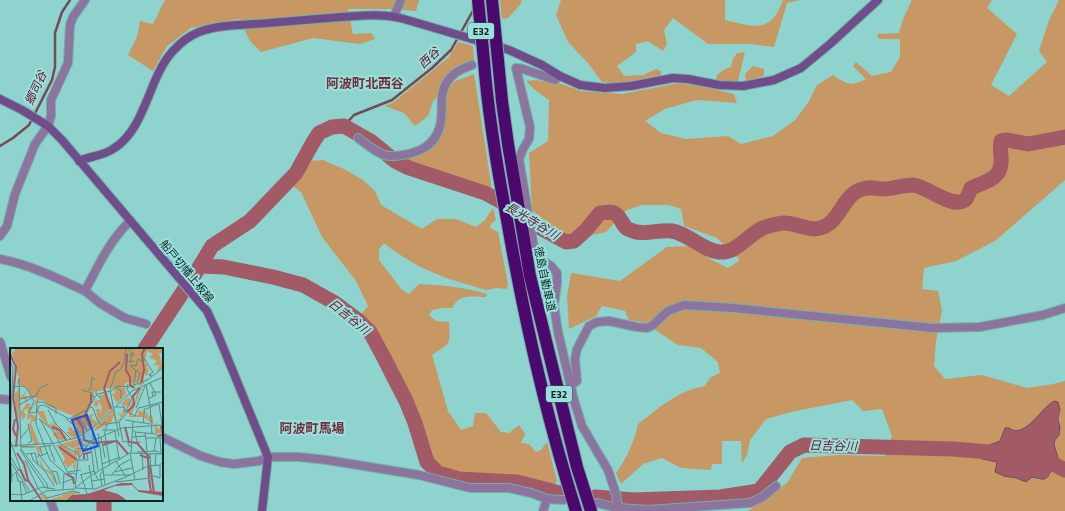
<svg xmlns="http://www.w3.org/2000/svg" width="1065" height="511" font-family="'Titillium Web','Noto Sans JP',sans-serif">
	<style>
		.green { fill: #c79864; fill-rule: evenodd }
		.water { fill: #a25a67; stroke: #744a53 }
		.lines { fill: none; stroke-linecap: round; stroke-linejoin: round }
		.stream { stroke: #744a53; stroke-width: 2.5 }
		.river { stroke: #a25a67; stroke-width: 15 }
		.street-casing { stroke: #73b0ab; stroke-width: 10 }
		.secondary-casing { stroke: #73b0ab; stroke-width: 10 }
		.highway-casing { stroke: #73b0ab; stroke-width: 14 }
		.street { stroke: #8c749f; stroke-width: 8 }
		.secondary { stroke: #704c8b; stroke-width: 8 }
		.highway { stroke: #4b096e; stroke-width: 12 }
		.highway-bridge-casing { stroke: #73b0ab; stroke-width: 14; stroke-linecap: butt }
		.highway-bridge { stroke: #4b096e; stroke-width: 12 }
		.labels { text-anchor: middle; stroke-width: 4; stroke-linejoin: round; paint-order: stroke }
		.shield { fill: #9be0da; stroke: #345d5a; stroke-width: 1 }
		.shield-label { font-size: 10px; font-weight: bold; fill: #082523 }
		.street-label { font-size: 11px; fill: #082523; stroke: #9be0da }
		.water-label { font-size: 12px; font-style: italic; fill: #6f142f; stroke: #9be0da }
		.quarter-label { font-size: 13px; font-weight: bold; fill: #732d3c; stroke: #9be0da }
		.inset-river { fill: none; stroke: #a25a67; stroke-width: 2 }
		.inset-road { fill: none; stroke: #588d89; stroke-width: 1 }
		.view { fill: #1d4ed8; fill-opacity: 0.15; stroke: #1d4ed8; stroke-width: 2 }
		.inset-edge { fill: none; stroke: #082523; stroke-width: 2 }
	</style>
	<rect width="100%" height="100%" fill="#8ed3cd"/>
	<!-- green -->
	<g class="green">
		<polygon points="165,0 419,0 416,11 391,9 348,9 353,34 371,33 375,39 360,44 313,38 261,52 250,41 239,19 191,28 167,46 153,71 128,55 137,37 140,21 153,24"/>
		<polygon points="500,0 522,0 520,5 508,18 502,19"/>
		<path d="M561 0H725V20C754 27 771 34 783 0H800L787 3 774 47 749 44H708L673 18 664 30 667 44 663 51 648 41 636 44V52L617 66 624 76 643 75 656 69 661 71V77L617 84 602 82 588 63 568 42 556 15Z"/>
		<path d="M912 0H992L987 8 1017 34 991 85 1009 96 1047 62 1039 51 1049 20 1059 0H1065V180L995 241 956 261 924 268 922 289 938 291 942 310 936 342 934 366 945 379 982 375 1027 388 1053 384 1065 381V511H748L787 483 802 458 838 455 885 456 892 436 882 409 863 411 852 400 791 412 766 419 750 440 747 455 742 463 741 441H722V464H712L711 470 681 468 662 458 643 464 621 484 616 473C627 458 634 442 638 424 661 407 675 392 705 386L710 378 720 373 718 362 701 348 678 345 643 322 629 320 625 311 602 306 596 316 569 329 567 297 571 273 620 281 667 247 691 246 710 259 728 268 740 260 717 238 684 226 681 209 669 205H642L627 210 606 232 588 236 571 235 559 232 532 210 529 153 548 141 549 100 535 90 526 81 535 80 562 84 581 91 622 94 679 83 700 86 734 94 737 103 697 100 665 109 645 121 661 133 686 139 728 136 741 144 773 136 795 120 808 103 817 85 833 75C846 84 851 87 866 79L853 66 856 62 872 76 891 72 900 57V39H879L877 34 899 33 903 19ZM1049 404 1060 409C1058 418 1060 420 1060 428 1061 435 1055 438 1055 443 1054 446 1059 461 1060 465L1052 468 1050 475 1039 480 1032 477 1026 482C1016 478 1005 477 995 472L998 462 982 449 1000 441 1005 428 1017 432C1031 424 1038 416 1049 404Z"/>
		<polygon points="458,42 473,46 474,61 455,69 440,94 433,101 428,116 415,126 404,113 385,106 394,102 449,57"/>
		<polygon points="745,52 738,81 716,81 717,75 725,69 731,67 733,59 737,53"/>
		<polygon points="753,66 764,69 764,76 746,81 745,74"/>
		<polygon points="474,74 492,190 416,166 402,159 428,150 444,128 447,90 453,82"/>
		<path d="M323 160 346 170 363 180 375 191 381 205 422 229 437 219H456L476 227 485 220 493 208 496 220 491 224 490 228 498 232 508 284 507 289 496 288 486 290 449 279 420 267 394 251 384 243 379 249V260L402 290 409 294 419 284C442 285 464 287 487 294L486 297C471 297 460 293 452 308H443L432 310 429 315 436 321 449 322C450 345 451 343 432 355L448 411 461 430 473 426 475 413H486L501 432 509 433 519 425 525 434 521 443 529 444 536 452 541 450 547 442 557 481 553 488 516 479 512 475 511 479 459 476 440 471 430 461 420 424 407 394 373 331 359 317 368 306 356 281 322 237 301 192 293 186 311 161Z"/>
	</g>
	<!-- water -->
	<path class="water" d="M1054 401 1058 402 1060 409 1058 418 1060 428 1059 435 1055 440 1054 444 1060 465 1052 468C1047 482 1044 480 1032 477L1026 482 1016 478 1004 476 995 472 997 462 982 459 980 455 982 448 1000 441 1005 428H1009C1024 440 1042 407 1054 401Z"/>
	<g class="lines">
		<!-- stream -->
		<g class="stream">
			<polyline points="344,126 354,115 392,100 432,68 451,50 475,7"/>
			<polyline points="0,146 13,138 29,125 52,80 55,67 55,33 62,12 70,0"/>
		</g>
		<!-- river -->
		<g class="river">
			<polyline points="200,266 224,267 273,277 303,285 335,303 359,321 370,332 383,356 406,401 415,423 427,462 438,473 459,479 517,482 560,493"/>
			<path d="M145 349 200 266 212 246 250 221 296 173 312 144 319 133 332 127 344 126 372 142 395 161 409 168 485 193 511 207 535 225 566 242 574 241 586 230 600 213C613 212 615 210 622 222 624 225 625 228 628 229 642 237 657 229 672 231 689 234 702 250 719 252 739 254 750 230 769 226 773 225 779 223 784 223 800 223 814 236 830 223 844 211 846 190 868 188 873 187 878 189 883 189 893 189 903 185 913 185 927 186 954 211 966 199 968 196 970 191 971 188 984 182 1000 180 1001 163 1002 154 999 151 1001 141L1007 140 1028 144 1065 137"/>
			<polyline points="1039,458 1044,459 1065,470"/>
			<polyline points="595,497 634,500 720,497 759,491 790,452 804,445 953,449 1002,453"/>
			<polyline points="104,511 104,500"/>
		</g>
		<!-- street casing -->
		<g class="street-casing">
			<g id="street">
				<polyline points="394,16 401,0"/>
				<polyline points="560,76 555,80 523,69 516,68 530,127 529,139 523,149 519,159 534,248 539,258 551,266 557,273 557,284 554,305 558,332 574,400 582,426 608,470 616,494 618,508"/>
				<path d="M358 138C366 144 375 152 384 155 390 157 397 156 403 155 423 152 438 142 441 121 443 108 439 94 447 82 453 72 462 69 472 65"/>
				<path d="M130 221C110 240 98 266 85 291L101 304 125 318 146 324"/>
				<polyline points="0,236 7,226 15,194 35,144 48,126 51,116 51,100 68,63 70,25 73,17 85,0"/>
				<path d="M0 259C30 265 57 278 85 291"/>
				<polyline points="0,342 11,377"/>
				<polyline points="571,385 577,381 575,359 577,349 589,326 597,322 609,321 637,327 647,328 653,325 668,311 684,305 733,308 933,328 980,327 1043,315 1065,308"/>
				<polyline points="0,399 11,400"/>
				<polyline points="162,437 201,456 220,462 234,464 259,461 268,457 299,457 327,460 419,475 470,488 508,488 531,493 547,499 563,500"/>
				<polyline points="50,500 54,511"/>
				<polyline points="597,503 618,508 648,510 750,503 763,497 776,486"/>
				<polyline points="543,511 547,499"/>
			</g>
		</g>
		<!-- secondary casing -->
		<g class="secondary-casing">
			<g id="secondary">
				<polyline points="0,99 22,110 48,126 62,140 207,311 218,335 268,457 262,511"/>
				<path d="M79 161C90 156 103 156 113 149 146 129 148 79 172 52 180 43 189 36 199 32 220 24 246 25 268 23 292 21 316 19 341 17 362 16 383 13 404 19L509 50 542 65 560 76 580 85 605 88 631 86 673 78 688 79 719 85 743 86 774 80 801 68 830 44 878 0"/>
			</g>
		</g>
		<!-- highway casing -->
		<g class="highway-casing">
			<g id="highway">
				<polyline points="498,60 502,101 508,144 530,276 577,467 591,511"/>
				<path d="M484 61C488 115 497 167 507 220 524 318 546 416 576 511"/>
			</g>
		</g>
		<!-- street -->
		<use href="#street" class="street"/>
		<!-- secondary -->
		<use href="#secondary" class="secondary"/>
		<!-- highway -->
		<use href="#highway" class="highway"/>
		<!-- highway-bridge casing -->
		<g class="highway-bridge-casing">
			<g id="highway-bridge">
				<polyline points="478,0 484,61"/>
				<polyline points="492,0 498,60"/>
			</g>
		</g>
		<!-- highway-bridge -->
		<use href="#highway-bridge" class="highway-bridge"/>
	</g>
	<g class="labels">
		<!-- shield labels -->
		<g class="shield">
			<rect x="468" y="23" width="26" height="16" rx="3"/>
			<rect x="546" y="386" width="26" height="16" rx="3"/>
		</g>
		<g class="shield-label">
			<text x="481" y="35">E32</text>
			<text x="559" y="398">E32</text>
		</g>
		<!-- street labels -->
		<g class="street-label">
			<text transform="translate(187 271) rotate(50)" y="4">船戸切幡上板線</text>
			<text transform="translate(545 279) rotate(78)" y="4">徳島自動車道</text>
		</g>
		<!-- water labels -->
		<g class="water-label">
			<text transform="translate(429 58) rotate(-43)" y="4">西谷</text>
			<text transform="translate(36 88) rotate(-66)" y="4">郷司谷</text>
			<text transform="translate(532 221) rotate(31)" y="4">長光寺谷川</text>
			<text transform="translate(349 317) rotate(39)" y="4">日吉谷川</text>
			<text transform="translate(833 446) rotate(1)" y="4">日吉谷川</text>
		</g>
		<!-- quarter labels -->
		<g class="quarter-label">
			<text x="365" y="88">阿波町北西谷</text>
			<text x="312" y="433">阿波町馬場</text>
		</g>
	</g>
	<!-- overview -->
	<g transform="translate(10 348)">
		<rect width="153" height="153" fill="#8ed3cd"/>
		<path d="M0 0 4 5 5 0H153V5H149L153 19 147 24 149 17H143L147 13 139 9 143 6 137 3 135 15 139 18H136L139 22 137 26H140L135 28 134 24V36L128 38 130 31 123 38H126L124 40 119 34 115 35 114 39H109L115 40 116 46 107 55 102 46 105 45 104 40H96L98 52 103 59 88 74 86 61H90L91 67 92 59 88 53V59L84 58 83 61 85 51 86 54 87 52H93L89 48 90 46 93 48 94 43 93 40 91 43H84L83 51 77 66 80 73 79 67 84 66 81 70 88 75 82 80 83 78 76 73 80 80 76 78 77 83 73 81 74 85H69L68 88 63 90 56 84H59L58 80 61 79 64 83 66 82 64 80 70 83 66 77 58 73H65L60 72 64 68 38 58 34 53 30 51 27 54 19 65 26 69V74L22 73 21 75 29 96 12 98H30L29 111 34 120 41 124 46 133 45 137 41 127 31 119 26 99H11L12 97 24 96 19 77 22 69 17 72 18 60 13 63 16 67 13 72 10 65 17 55 21 56 19 59H23L27 50H23V54V49H16L18 52 15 53 14 50H10L17 42 14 48H21L17 40 8 36 10 41 8 77 4 46 9 42 7 34 9 30 8 25 7 29 6 16ZM132 39 121 68 128 67 129 61 132 65 133 60 135 69 137 63 139 72V68L142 67 144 77 148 74 145 80 147 79 150 82 151 78 152 86 145 85V78L134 69H119V62L122 54 125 55 126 48ZM117 50H120V55L118 59 115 57V65L111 72 105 73 103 67 102 74 85 83 84 81 104 61 106 73 111 70 108 64 112 67 114 58 111 56ZM26 63H34L38 76 42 77 41 73 45 79 43 73 57 91 50 92 44 88 43 85 47 84 35 75ZM69 91 74 98 63 99 72 101 69 109 66 105 67 110 63 109 66 112 65 123 63 118 65 114 58 120 53 114 55 111 51 103H49L50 101 45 97H52L64 106 65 101 51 96ZM29 144 39 152 51 148 53 151 52 147 63 144 69 145 62 147 53 153H35Z" fill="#c79864"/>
		<path d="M111 135H123L122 136 128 142 153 144V148L129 144 122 137 105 138 94 142 108 146 118 153H55L62 147 77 146Z" fill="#a25a67"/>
		<path class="inset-river" d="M0 6 6 19 3 49 8 78 6 99M117 6 116 22 120 29V37L124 40M131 35 134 22 132 6 135 0M101 61 94 41 100 23 110 14M117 64 124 57 123 48 130 40M66 69 73 80 74 92 83 95 107 93 118 106M5 71 3 81 6 88M42 79 50 82 56 92M115 79 119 94 127 95 140 110M81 81 75 67 81 54V46M148 88 153 87 151 78M93 97 105 93M49 99 67 112M7 105 14 116 18 132 32 153M130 107 138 110 139 130M74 111V106L81 104M140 117 144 145M10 121 15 132 18 133M56 126 63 130 64 136M139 131 141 144"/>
		<path class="inset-road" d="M117 0 122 5 119 8 124 5 119 14 124 13M0 12 3 20 0 92 10 120 0 130M120 17 126 18 128 11 131 13 133 9 143 24 139 27 142 28M120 18 130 25 127 35M9 30 11 103 35 139M124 35 126 22M136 37 140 58M2 39 13 38 17 41 24 53 19 65 27 64 29 58 34 57 59 71 78 61 87 46 101 43 107 38 119 39 137 32 153 20M106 39 111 43V51M72 42 82 45 84 50M78 42 81 40 82 29 85 32M86 42V46L92 52M143 49 142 44H151M10 51 26 48 30 40 38 36M138 51 146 47 140 35M149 56 152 77M9 57 22 50M140 57 142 86M80 59 83 60 88 74 92 77 95 74 96 77M106 59H114L116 64M126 60 135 38M136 61 148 56M38 62 46 76 61 91M115 65 122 50 117 41 118 36M46 66V60L33 54H27L26 76 40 112 56 126 64 125 66 127M68 68 78 83M29 71 43 82 50 96 67 105 70 110M30 71 58 125 64 130M56 71 67 80 72 96 77 99M115 72 140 76M109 74 113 94 117 93 119 98H122M133 75 135 60M18 76 22 93 18 95M122 81 125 84 146 86 148 89M82 82 88 122M92 82H105M105 83 109 112M125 84 127 94H131M135 84 137 103M88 85 95 137M109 88 100 42 106 23 110 22 114 15 116 0M91 89 95 110M122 89 135 88M135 90H153M150 90 151 106M10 91 19 80M0 98 45 95 66 90 85 78 122 43 153 29M39 98 45 114M81 98 84 123 88 132M11 99H25M67 100 81 101M11 101 37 136 38 141M144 103 146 90M127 104 147 103 151 106M21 105 23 112 35 123 44 138M120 105 125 132M121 105 123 74M132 105 133 122M16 106 25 105 28 117M140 106 141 127 150 130M32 107 30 99 42 97M0 108 9 123M30 108 44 127 47 137M28 109 29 106 30 108 38 105M15 112 28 140M68 112H78L77 105M0 113 20 144M106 113 116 129 138 118 150 117 153 114M92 116 110 109M79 117 83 141M100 117 95 87 112 80 153 77M145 118 146 106M42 123 47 124 50 136M6 124 8 133 12 134 17 145M58 124 71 122M104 124 122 120M102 126 110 117 121 111M70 127 85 123M71 127 79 152M94 127H121M150 130V117M82 133 95 131M10 134 12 153M106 134 141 130M52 135 65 130M0 137 2 131 1 116M92 138 90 126 94 123M28 140 37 150 63 143 70 145M65 140 85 141 116 129M65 140 68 112 80 93 94 88 97 76 109 74 118 64 125 68 128 60 153 54M53 142 54 125M0 146 12 147 32 139 45 141M19 153 36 143 64 141 80 128 120 105 153 106"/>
		<path class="view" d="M77 67 88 98 73 103 62 72Z"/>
		<rect width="153" height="153" class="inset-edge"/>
	</g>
</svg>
